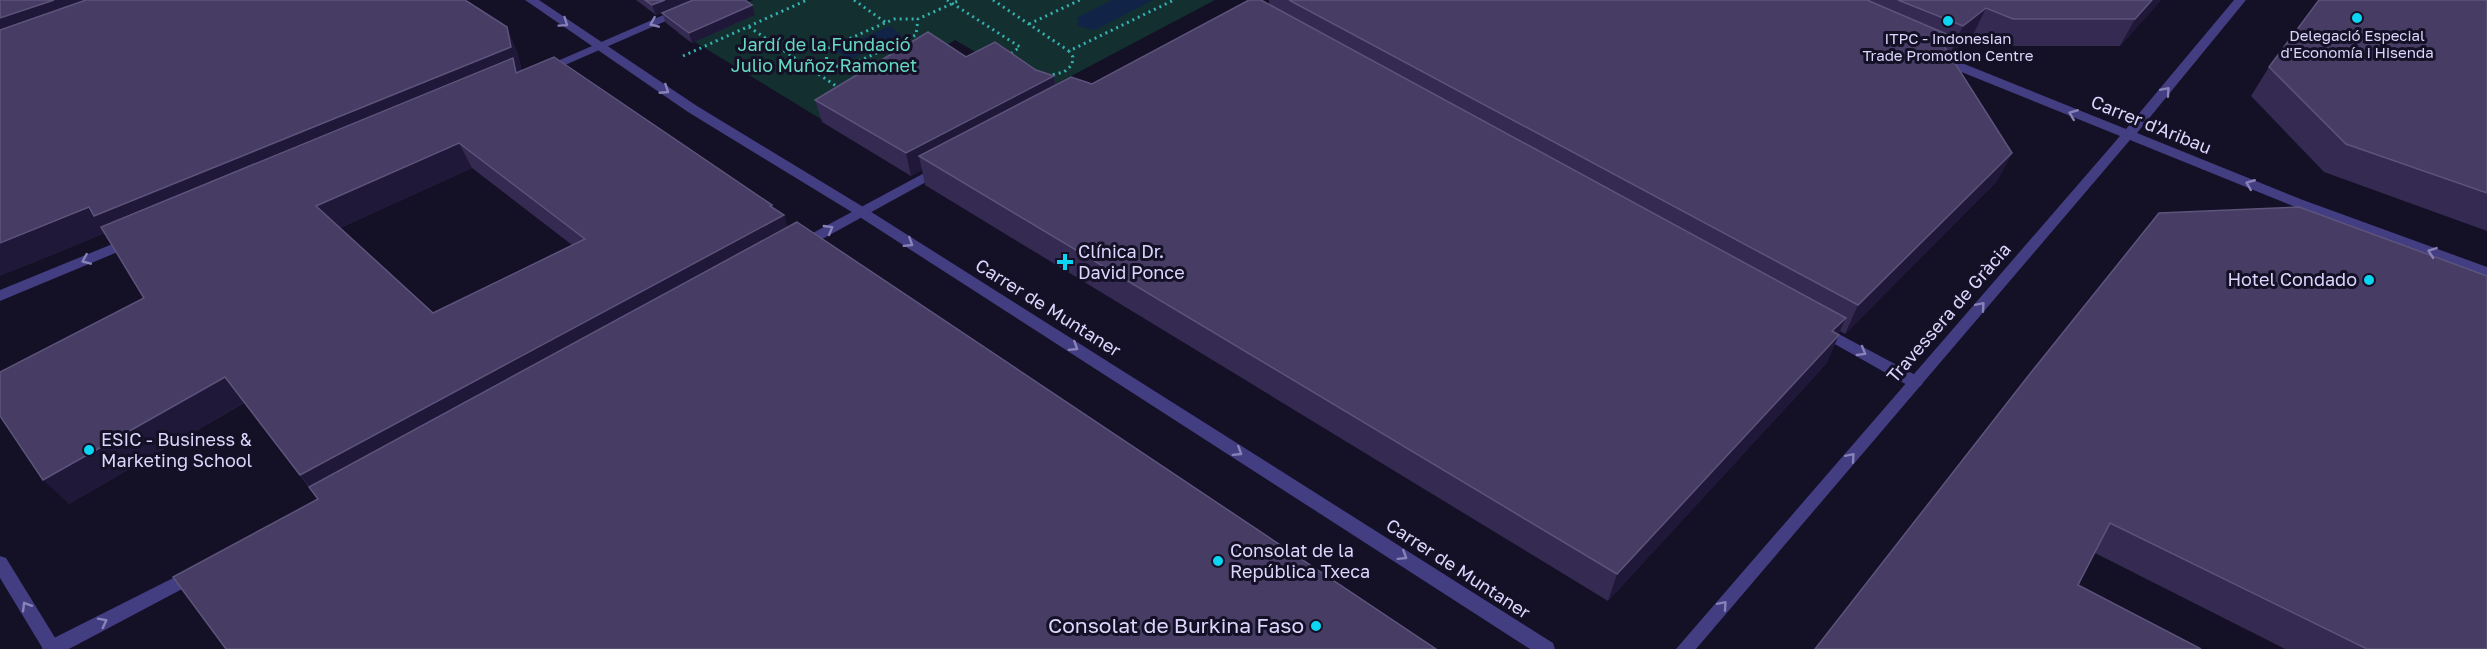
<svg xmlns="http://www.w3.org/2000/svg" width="2487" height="649" font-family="'Golos Text',sans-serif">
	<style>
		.green { fill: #132f2f }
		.water { fill: #112448 }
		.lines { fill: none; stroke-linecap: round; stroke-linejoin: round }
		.path { stroke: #35b2af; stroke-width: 3; stroke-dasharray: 2 4; stroke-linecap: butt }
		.minor { fill: #433d82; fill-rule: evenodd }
		.tertiary { fill: #433d82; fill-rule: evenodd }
		.wall { fill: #342a52; fill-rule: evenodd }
		.shaded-wall { fill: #1f1838 }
		.building { fill: #463c64; stroke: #5d547c; stroke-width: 1.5; fill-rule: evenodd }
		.oneway { stroke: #8882b9 }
		.poi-dot { fill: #0cd4f3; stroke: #141025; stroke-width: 2 }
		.labels { text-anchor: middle; stroke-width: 6; stroke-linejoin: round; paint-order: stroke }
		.far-poi-label { font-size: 15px; fill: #dcd6fd; stroke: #141025 }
		.park-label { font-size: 18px; fill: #65dac1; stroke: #141025 }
		.street-label { font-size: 18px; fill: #dcd6fd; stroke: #141025 }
		.poi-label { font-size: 18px; fill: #dcd6fd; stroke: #141025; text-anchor: start }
		.near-poi-label { font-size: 21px; fill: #dcd6fd; stroke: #141025; text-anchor: end }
	</style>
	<rect width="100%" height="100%" fill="#141025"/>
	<!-- green -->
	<polygon class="green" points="753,0 1215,0 1039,93 998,65 955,40 824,121 695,42 692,43 678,33"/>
	<!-- water -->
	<g class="water">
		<polygon points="1112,0 1153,0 1095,30 1077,26 1079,20 1076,18"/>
		<polygon points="890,26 902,36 849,60 836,50"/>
	</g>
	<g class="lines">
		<!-- path -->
		<g class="path">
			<polyline points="854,0 885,22"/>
			<polyline points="947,0 1020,47 1009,55"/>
			<polyline points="993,0 1069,51 1174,0"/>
			<polyline points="1029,24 1080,0"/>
			<polyline points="749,27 839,88"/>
			<polyline points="683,56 807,0"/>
			<polyline points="827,65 826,49 894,19 918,19"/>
			<polyline points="813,70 827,65 846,67 916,35 918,19 960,0"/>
			<polyline points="1047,76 1064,72 1072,65 1073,57 1069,51"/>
		</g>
		<!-- minor -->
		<g class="minor">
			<polygon points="698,0 714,0 549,72 541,72 539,69"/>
			<polygon points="941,164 946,165 948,168 946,171 806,248 801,250 794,245 796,242"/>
			<polygon points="132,236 137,238 139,241 137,244 0,301 0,290"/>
			<polygon points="1822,325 1921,378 1923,382 1921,386 1909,386 1817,334 1814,330 1817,326"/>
			<polygon points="195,567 201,569 204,574 201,579 69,649 42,649 44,643"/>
		</g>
		<!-- tertiary -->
		<g class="tertiary">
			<polygon points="525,0 539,0 697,106 865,208 1553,643 1555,649 1530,649 855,214 688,112"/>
			<polygon points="2234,0 2246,0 2137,133 2303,200 2487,267 2487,277 2293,206 2130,140 1696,649 1676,649 2120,136 1934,61 1934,55 1942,55 2126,129"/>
			<polygon points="0,556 6,558 62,649 43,649 0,578"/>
		</g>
	</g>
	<!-- wall -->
	<g class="wall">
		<polygon points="636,0 692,0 656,15"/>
		<polygon points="1269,0 2161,0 2120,46 2000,46 1973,35 1950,54 1949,53 2012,153 1997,181 1845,334 1840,331 1838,335 1839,335 1826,364 1608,601 925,185 922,170 911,176 822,122 815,100 966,57 1036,70 1054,76 1055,86 1092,84 1269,4"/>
		<polygon points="2487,0 2487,231 2324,172 2251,96 2269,67"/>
		<polygon points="662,13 755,15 692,43 666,23"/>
		<path d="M517 51 522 71 772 205 773 208 784 215 787 227 318 499 244 403 69 504 144 298 105 233 0 276ZM472 168 572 245 433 313 340 228Z"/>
		<polygon points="2029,375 2487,649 2285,649 2095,553 2078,585 1815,649"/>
	</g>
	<!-- shaded-wall -->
	<g class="shaded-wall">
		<polygon points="54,0 138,0 0,48 0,18"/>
		<polygon points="665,0 692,0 656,15 652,5"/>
		<polygon points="2152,0 2161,0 2120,46 2135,19"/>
		<polygon points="752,5 755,15 692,43 689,33"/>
		<polygon points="1986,8 1973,35 1950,54 1963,26"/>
		<polygon points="507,27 517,51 522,71 107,232 0,276 0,243 89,207"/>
		<polygon points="1951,36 1939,64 1942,43"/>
		<polygon points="1054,76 1056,99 919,156 922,170 911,176 906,153"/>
		<polygon points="459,143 472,168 333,231 316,206"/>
		<polygon points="2012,153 1997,181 1845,334 1858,305"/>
		<polygon points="772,205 777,219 784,215 792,240 320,499 300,475"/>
		<polygon points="1846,318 1836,339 1839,335 1826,364 1608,601 1617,574 1832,331"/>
		<polygon points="225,377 245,402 69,504 43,480"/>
	</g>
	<!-- building -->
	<g class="building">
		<polygon points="0,0 54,0 0,18"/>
		<polygon points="86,0 465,0 507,27 511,47 94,216 89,207 0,243 0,30"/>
		<polygon points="645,0 665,0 652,5"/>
		<polygon points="693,0 745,0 752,5 689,33 662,13"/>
		<polygon points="1249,0 1261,0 1846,318 1832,331 1839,335 1617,574 919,156 1071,77 1092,84"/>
		<polygon points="1289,0 1867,0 1951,36 1942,43 2012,153 1858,305"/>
		<polygon points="1898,0 2152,0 2135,19 2013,19 1986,8 1963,26"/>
		<polygon points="2319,0 2487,0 2487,193 2346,144 2269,67"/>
		<polygon points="928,32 966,57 995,42 1036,70 1054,76 906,153 815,100"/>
		<path d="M554 57 772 205 770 206 784 215 300 475 225 377 43 480 0 416V372L144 298 101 227 513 58 516 73ZM459 143 585 239 433 313 316 206Z"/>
		<polygon points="2299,207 2487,276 2487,649 2367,649 2110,523 2078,585 2201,649 1815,649 2029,375 2159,213"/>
		<polygon points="797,222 1436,649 226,649 173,577 318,499 309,487"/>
	</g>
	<!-- one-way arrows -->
	<defs><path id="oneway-chevron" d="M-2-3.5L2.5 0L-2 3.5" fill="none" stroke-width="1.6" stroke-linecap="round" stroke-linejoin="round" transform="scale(1.5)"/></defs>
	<g class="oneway">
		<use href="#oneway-chevron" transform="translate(564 23) rotate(35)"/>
		<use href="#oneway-chevron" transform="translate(654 23) rotate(157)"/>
		<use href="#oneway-chevron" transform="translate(665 90) rotate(33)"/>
		<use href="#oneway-chevron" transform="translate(2166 91) rotate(-49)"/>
		<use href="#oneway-chevron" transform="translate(2073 114) rotate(-158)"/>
		<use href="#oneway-chevron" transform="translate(2250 184) rotate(-158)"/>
		<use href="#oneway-chevron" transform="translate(829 229) rotate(-30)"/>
		<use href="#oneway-chevron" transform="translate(909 243) rotate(32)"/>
		<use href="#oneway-chevron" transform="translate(2432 252) rotate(-160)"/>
		<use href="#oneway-chevron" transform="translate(86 260) rotate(157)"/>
		<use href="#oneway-chevron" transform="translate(1981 306) rotate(-49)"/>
		<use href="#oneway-chevron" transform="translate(1074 347) rotate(32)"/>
		<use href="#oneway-chevron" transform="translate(1862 352) rotate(30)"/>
		<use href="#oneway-chevron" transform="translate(1238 452) rotate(32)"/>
		<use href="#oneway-chevron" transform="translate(1851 457) rotate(-49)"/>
		<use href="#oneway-chevron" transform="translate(1403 556) rotate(32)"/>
		<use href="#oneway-chevron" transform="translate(1723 605) rotate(-49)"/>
		<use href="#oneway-chevron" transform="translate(26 606) rotate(-121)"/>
		<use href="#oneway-chevron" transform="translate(103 622) rotate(-27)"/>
	</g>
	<!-- markers -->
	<g class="poi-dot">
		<circle cx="2357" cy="18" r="6"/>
		<circle cx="1948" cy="21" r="6"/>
		<path d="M1062 253h6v6h6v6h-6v6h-6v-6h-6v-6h6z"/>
		<circle cx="2369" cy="280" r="6"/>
		<circle cx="89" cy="450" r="6"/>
		<circle cx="1218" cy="561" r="6"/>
		<circle cx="1316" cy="626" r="6"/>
	</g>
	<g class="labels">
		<!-- far-poi labels -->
		<g class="far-poi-label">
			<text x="2357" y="41">Delegació Especial<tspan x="2357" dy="17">d'Economía i Hisenda</tspan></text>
			<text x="1948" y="44">ITPC - Indonesian<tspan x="1948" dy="17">Trade Promotion Centre</tspan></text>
		</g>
		<!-- park labels -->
		<g class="park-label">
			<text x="824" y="51">Jardí de la Fundació<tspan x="824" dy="21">Julio Muñoz Ramonet</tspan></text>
		</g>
		<!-- street labels -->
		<g class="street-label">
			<text transform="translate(2151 125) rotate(22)" y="6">Carrer d'Aribau</text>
			<text transform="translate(1048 308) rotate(32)" y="6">Carrer de Muntaner</text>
			<text transform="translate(1949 313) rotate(-49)" y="6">Travessera de Gràcia</text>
			<text transform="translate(1458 569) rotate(33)" y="6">Carrer de Muntaner</text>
		</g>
		<!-- poi labels -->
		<g class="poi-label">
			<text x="1078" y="258">Clínica Dr.<tspan x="1078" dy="21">David Ponce</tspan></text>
			<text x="2357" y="286" text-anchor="end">Hotel Condado</text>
			<text x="101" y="446">ESIC - Business &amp;<tspan x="101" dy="21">Marketing School</tspan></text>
			<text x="1230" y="557">Consolat de la<tspan x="1230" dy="21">República Txeca</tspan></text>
		</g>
		<!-- near-poi labels -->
		<g class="near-poi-label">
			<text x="1304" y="633">Consolat de Burkina Faso</text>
		</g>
	</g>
</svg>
